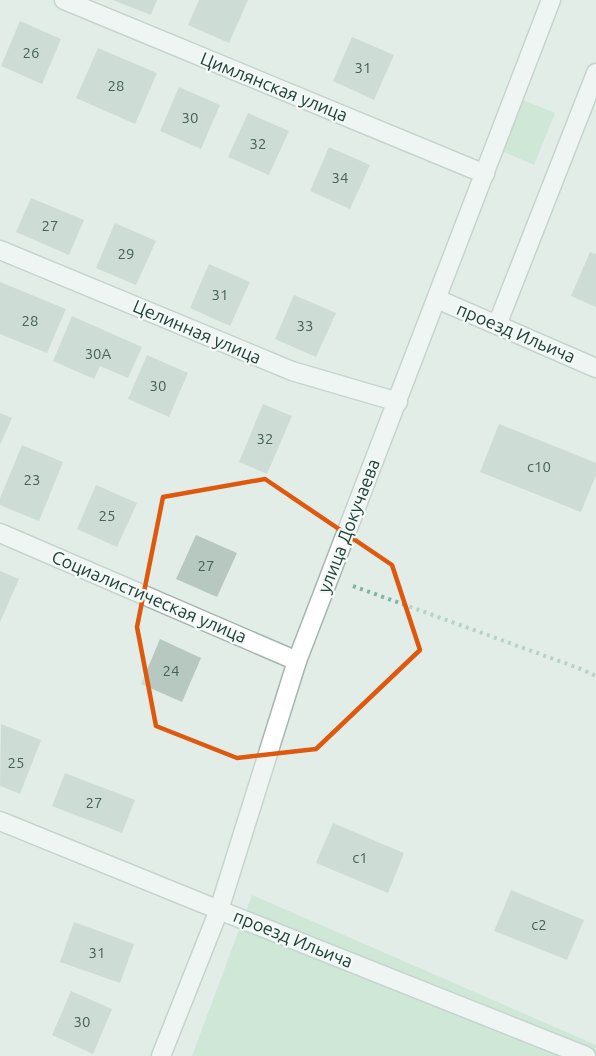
<svg xmlns="http://www.w3.org/2000/svg" width="596" height="1056" font-family="Ubuntu,sans-serif">
	<style>
		.green { fill: #b9e0c4 }
		.building { fill: #b7c8c1 }
		.lines { fill: none; stroke-linecap: round; stroke-linejoin: round }
		.minor-casing { stroke: #a4b6b0; stroke-width: 21 }
		.path { stroke: #7fb4a4; stroke-width: 4; stroke-dasharray: 3 4.5; stroke-linecap: butt }
		.minor { stroke: #fff; stroke-width: 18 }
		.marked { fill: none; stroke: #de580e; stroke-width: 4.5; stroke-linejoin: round }
		.labels { text-anchor: middle; stroke-width: 4.5; stroke-linejoin: round; paint-order: stroke }
		.number-label { font-size: 15px; fill: #46625a }
		.street-label { font-size: 18px; fill: #204038; stroke: #f3f9f6 }
	</style>
	<rect width="100%" height="100%" fill="#e2ede8"/>
	<!-- green -->
	<g class="green">
		<polygon points="523,100 555,113 534,165 502,151"/>
		<polygon points="252,895 596,1045 596,1056 192,1056"/>
	</g>
	<!-- building -->
	<g class="building">
		<polygon points="113,0 157,0 151,15"/>
		<polygon points="199,0 248,0 229,43 188,25"/>
		<polygon points="20,21 61,39 42,84 1,66"/>
		<polygon points="352,37 394,55 374,100 333,81"/>
		<polygon points="98,48 157,73 135,124 76,98"/>
		<polygon points="179,87 220,105 201,149 160,131"/>
		<polygon points="248,113 289,131 269,175 228,157"/>
		<polygon points="329,147 370,165 350,209 310,191"/>
		<polygon points="31,198 84,220 69,255 16,232"/>
		<polygon points="115,223 156,241 136,285 96,268"/>
		<polygon points="590,252 596,254 596,307 571,296"/>
		<polygon points="209,264 250,282 230,326 190,308"/>
		<polygon points="0,282 66,309 47,353 0,334"/>
		<polygon points="294,295 336,313 316,357 275,339"/>
		<polygon points="72,316 142,347 128,378 100,366 94,379 53,361"/>
		<polygon points="147,355 188,373 169,417 128,399"/>
		<polygon points="263,404 292,416 267,474 239,462"/>
		<polygon points="0,413 12,418 0,445"/>
		<polygon points="499,424 596,463 596,475 581,512 480,472"/>
		<polygon points="22,445 63,462 39,521 0,505 0,498"/>
		<polygon points="96,485 137,503 117,547 77,529"/>
		<polygon points="196,535 237,553 217,597 176,579"/>
		<polygon points="0,571 19,579 0,622"/>
		<polygon points="160,639 201,658 182,702 141,684"/>
		<polygon points="1,724 41,740 20,794 0,786"/>
		<polygon points="65,773 135,800 122,833 52,806"/>
		<polygon points="333,823 404,853 388,893 316,863"/>
		<polygon points="511,890 584,920 567,960 494,931"/>
		<polygon points="74,922 134,944 120,983 60,962"/>
		<polygon points="71,991 112,1009 93,1054 52,1035"/>
	</g>
	<g class="lines">
		<!-- minor casing -->
		<g class="minor-casing">
			<g id="minor">
				<polyline points="64,0 485,174"/>
				<polyline points="0,250 292,371 398,402"/>
				<polyline points="437,299 596,368"/>
				<polyline points="497,325 596,73"/>
				<polyline points="0,533 297,661"/>
				<polyline points="0,821 219,910 586,1056"/>
				<polyline points="161,1056 219,910 297,661 551,0"/>
			</g>
		</g>
		<!-- path -->
		<polyline class="path" points="353,586 581,669 596,676"/>
		<!-- minor -->
		<use href="#minor" class="minor"/>
	</g>
	<!-- marked area -->
	<path d="M0 0H596V1056H0ZM265 479 392 565 420 650 316 749 237 758 156 726 137 627 163 497Z" fill="#e2ede8" fill-opacity=".55" fill-rule="evenodd"/>
	<path class="marked" d="M265 479 392 565 420 650 316 749 237 758 156 726 137 627 163 497Z"/>
	<g class="labels">
		<!-- number labels -->
		<g class="number-label">
			<text x="31" y="58">26</text>
			<text x="363" y="73">31</text>
			<text x="116" y="91">28</text>
			<text x="190" y="123">30</text>
			<text x="258" y="149">32</text>
			<text x="340" y="183">34</text>
			<text x="50" y="231">27</text>
			<text x="126" y="259">29</text>
			<text x="220" y="300">31</text>
			<text x="30" y="326">28</text>
			<text x="305" y="331">33</text>
			<text x="98" y="359">30А</text>
			<text x="158" y="391">30</text>
			<text x="265" y="444">32</text>
			<text x="539" y="472">с10</text>
			<text x="32" y="485">23</text>
			<text x="107" y="521">25</text>
			<text x="206" y="571">27</text>
			<text x="171" y="676">24</text>
			<text x="16" y="768">25</text>
			<text x="94" y="808">27</text>
			<text x="360" y="863">с1</text>
			<text x="539" y="930">с2</text>
			<text x="97" y="958">31</text>
			<text x="82" y="1027">30</text>
		</g>
		<!-- street labels -->
		<g class="street-label">
			<text transform="translate(274 87) rotate(22)" y="6">Цимлянская улица</text>
			<text transform="translate(197 332) rotate(23)" y="6">Целинная улица</text>
			<text transform="translate(516 333) rotate(23)" y="6">проезд Ильича</text>
			<text transform="translate(349 526) rotate(-69)" y="6">улица Докучаева</text>
			<text transform="translate(149 597) rotate(23)" y="6">Социалистическая улица</text>
			<text transform="translate(293 939) rotate(22)" y="6">проезд Ильича</text>
		</g>
	</g>
</svg>
